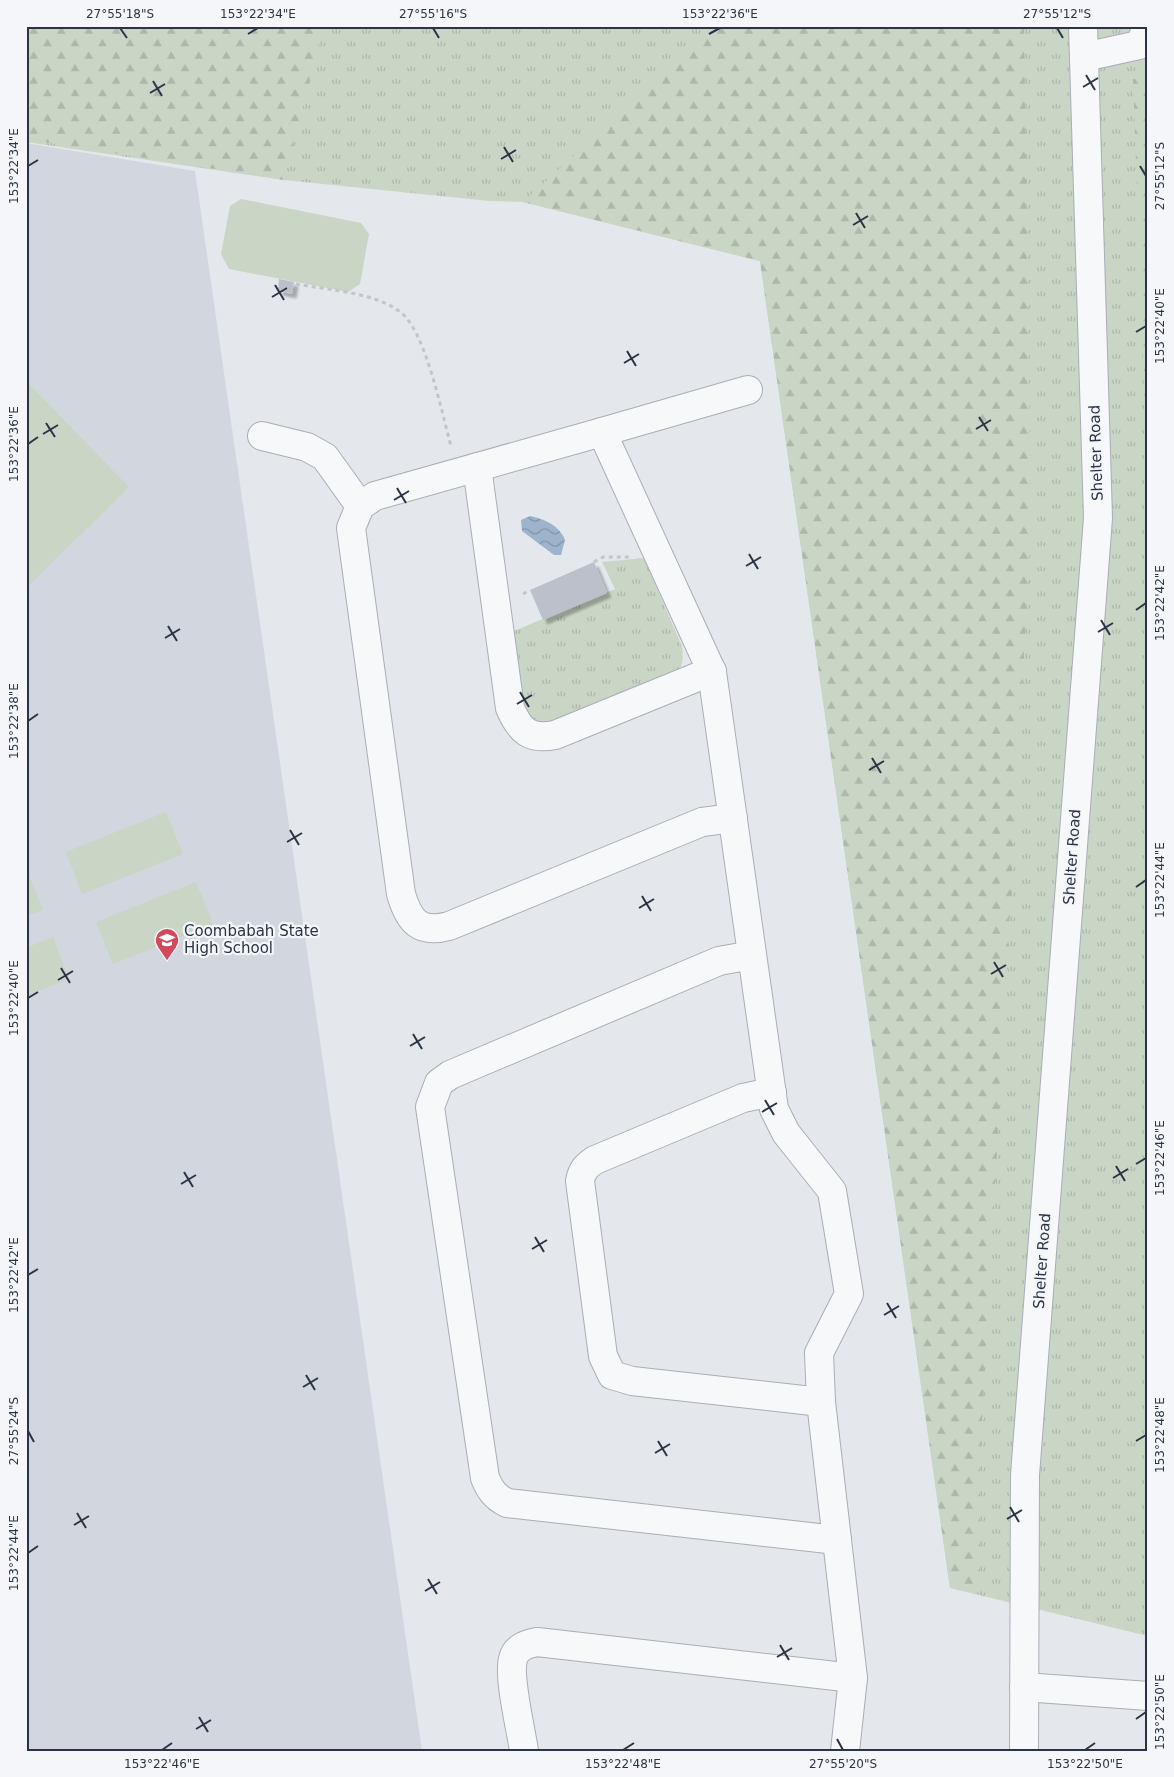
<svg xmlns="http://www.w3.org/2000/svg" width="1174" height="1777" font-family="'DejaVu Sans',sans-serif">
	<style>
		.built { fill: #d2d6de }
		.grass { fill: url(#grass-tufts) }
		.forest { fill: url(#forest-firs) }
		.garden { fill: #c9d6c5 }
		.water { fill: url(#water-waves) }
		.building { fill: #bbc0ca; filter: url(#shadow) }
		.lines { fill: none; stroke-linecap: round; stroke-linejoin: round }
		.minor-casing { stroke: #a9aeb7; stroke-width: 30 }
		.path { stroke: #c2c5cb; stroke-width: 3; stroke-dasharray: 4 4; stroke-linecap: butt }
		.minor { stroke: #f7f8fa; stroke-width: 28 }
		.ticks { fill: none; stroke: #2b3445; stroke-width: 2 }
		.labels { text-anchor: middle; stroke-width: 4.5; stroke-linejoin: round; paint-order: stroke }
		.street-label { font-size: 15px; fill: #2b3445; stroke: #f4f6f9 }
		.poi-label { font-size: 15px; fill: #2b3445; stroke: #f4f6f9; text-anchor: start }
		.neatline { fill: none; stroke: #2b3445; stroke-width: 2 }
		.ticks-label { font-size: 12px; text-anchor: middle; fill: #2b3445 }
	</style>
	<defs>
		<pattern id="grass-tufts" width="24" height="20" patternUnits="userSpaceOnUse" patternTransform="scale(1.25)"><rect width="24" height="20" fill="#c9d6c5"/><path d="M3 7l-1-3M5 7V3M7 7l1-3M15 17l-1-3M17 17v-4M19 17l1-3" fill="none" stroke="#adb8ab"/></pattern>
		<pattern id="forest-firs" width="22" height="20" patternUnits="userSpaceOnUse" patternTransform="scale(1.25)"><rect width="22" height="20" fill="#c9d6c5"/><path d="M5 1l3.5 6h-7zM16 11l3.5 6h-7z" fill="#adb8ab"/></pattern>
		<pattern id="water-waves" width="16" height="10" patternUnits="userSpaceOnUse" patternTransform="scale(1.25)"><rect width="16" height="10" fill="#9eb4cc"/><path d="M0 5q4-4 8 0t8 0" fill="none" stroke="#8193a7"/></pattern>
		<filter id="shadow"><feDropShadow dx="4.5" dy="4.5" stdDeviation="1" flood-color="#0004"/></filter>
	</defs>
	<rect width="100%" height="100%" fill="#e4e7ec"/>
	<!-- built -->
	<polygon class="built" points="26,143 195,171 422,1751 26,1751"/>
	<!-- grass -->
	<g class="grass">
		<polygon points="26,26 1148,26 1148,1636 950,1588 760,261 523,202 489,201 284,180 26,142"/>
		<path d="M644 558 681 644C684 655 684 664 676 674L544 728 522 711 509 633 615 589 602 562Z"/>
	</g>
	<!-- forest -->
	<g class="forest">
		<polygon points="26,26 312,26 322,31 284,180 26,139"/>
		<polygon points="715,26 1024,26 1031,525 980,1459 980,1586 950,1588 760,261 523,202"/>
		<polygon points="1133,79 1148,79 1148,499"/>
	</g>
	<!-- garden -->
	<g class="garden">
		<polygon points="241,199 361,223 369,234 360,284 348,292 229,269 221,254 230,206"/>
		<polygon points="26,381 129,487 26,588"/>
		<polygon points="166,812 183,854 82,894 66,852"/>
		<polygon points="26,869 43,910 26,916"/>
		<polygon points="196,882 213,924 113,964 96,922"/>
		<polygon points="53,937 69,979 26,996 26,948"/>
	</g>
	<!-- water -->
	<path class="water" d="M530 516C544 519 559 525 565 540L561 555H554L522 531 521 520Z"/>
	<!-- building -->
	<g class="building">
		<polygon points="279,279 294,282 292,294 278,291"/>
		<polygon points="594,562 607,593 543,620 530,590"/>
	</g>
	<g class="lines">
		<!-- minor casing -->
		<g class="minor-casing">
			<g id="minor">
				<polyline points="1084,57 1139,45 1148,26"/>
				<polyline points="602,432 748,390"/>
				<polyline points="262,436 307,447 325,457 360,506 375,496 602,432 712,672 774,1109 786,1133 832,1191 849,1294 819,1353 821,1402 853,1678 845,1751"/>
				<path d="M477 467 510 708C520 731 529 740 555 735L712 671"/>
				<path d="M360 506 351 528 401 894C409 921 419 934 449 926L702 822 733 818"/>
				<path d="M752 955 719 961 450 1075 439 1083 430 1107 485 1478C490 1490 495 1497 507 1503L837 1540"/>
				<path d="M772 1092 743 1098 595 1160C586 1166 582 1170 580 1181L603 1356 612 1375 632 1381 821 1402"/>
				<polyline points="1024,1687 1148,1696"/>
				<path d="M524 1751C521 1729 508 1678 513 1659 516 1647 527 1644 537 1642L853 1678"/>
				<polyline points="1024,1751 1025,1475 1098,518 1083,26"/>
			</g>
		</g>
		<!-- path -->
		<g class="path">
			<path d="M296 284C327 290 373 292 399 311 425 328 442 414 451 446"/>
			<polyline points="594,562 603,557 629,557"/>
			<polyline points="523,594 530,590"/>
		</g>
		<!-- minor -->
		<use href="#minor" class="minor"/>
	</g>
	<!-- ticks -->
	<path class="ticks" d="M120 28 127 38M433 28 439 38M1057 28 1063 38M248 34 258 28M709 34 720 28M1086 75 1095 90M153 81 162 96M1083 87 1098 78M150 93 165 84M504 147 513 162M501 159 516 150M28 166 38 160M1140 166 1146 176M856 213 865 228M853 225 868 216M275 285 284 300M272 297 287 288M1136 332 1146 326M627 351 636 366M624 363 639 354M979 417 988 431M46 423 55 437M976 429 991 420M43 434 58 425M28 444 38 437M397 488 406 503M394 500 409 491M749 554 758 569M746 566 761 557M1136 610 1146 603M1101 620 1110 635M168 626 177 641M1098 632 1113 623M165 638 180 629M520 692 529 707M517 704 532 695M28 721 38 714M872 758 881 773M869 770 884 761M290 830 299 845M287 842 302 833M1136 887 1146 880M642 896 651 911M639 908 654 899M994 962 1003 977M61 968 70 983M991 974 1006 965M58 980 73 971M28 998 38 992M413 1034 422 1049M410 1046 425 1037M765 1100 774 1115M762 1112 777 1103M1136 1164 1146 1158M1116 1166 1125 1181M184 1172 193 1187M1113 1178 1128 1169M181 1184 196 1175M535 1237 544 1252M532 1249 547 1240M28 1275 38 1269M887 1303 896 1318M884 1315 899 1306M306 1375 315 1390M303 1387 318 1378M28 1431 34 1442M658 1441 667 1456M1136 1441 1146 1435M655 1453 670 1444M1010 1507 1019 1522M77 1513 86 1528M1007 1519 1022 1510M74 1525 89 1516M28 1553 38 1546M428 1579 437 1594M425 1591 440 1582M780 1645 789 1660M777 1657 792 1648M199 1717 208 1732M1136 1719 1146 1712M196 1729 211 1720M837 1739 843 1750M162 1750 172 1743M623 1750 634 1743M1085 1750 1095 1743"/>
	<!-- icons -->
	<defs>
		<g id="school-pin" transform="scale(1.25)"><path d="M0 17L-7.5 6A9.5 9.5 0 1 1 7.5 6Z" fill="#d2485c" stroke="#f4f6f9"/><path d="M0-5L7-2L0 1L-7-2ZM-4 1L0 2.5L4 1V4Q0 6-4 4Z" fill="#fff"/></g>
	</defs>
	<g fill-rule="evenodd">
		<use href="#school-pin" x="167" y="940"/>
	</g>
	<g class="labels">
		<!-- street labels -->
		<g class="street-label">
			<text transform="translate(1096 453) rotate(-92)" y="5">Shelter Road</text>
			<text transform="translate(1072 857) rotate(-86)" y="5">Shelter Road</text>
			<text transform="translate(1042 1261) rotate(-86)" y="5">Shelter Road</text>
		</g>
		<!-- poi labels -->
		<g class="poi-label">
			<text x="184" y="936">Coombabah State<tspan x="184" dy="17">High School</tspan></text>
		</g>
	</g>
	<!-- border -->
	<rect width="1174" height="1777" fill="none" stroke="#f4f6f9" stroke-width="55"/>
	<rect x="28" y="28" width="1118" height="1722" class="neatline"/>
	<g class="ticks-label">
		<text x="120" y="18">27°55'18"S</text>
		<text x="258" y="18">153°22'34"E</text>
		<text x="433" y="18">27°55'16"S</text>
		<text x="720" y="18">153°22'36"E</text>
		<text x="1057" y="18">27°55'12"S</text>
		<text transform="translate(14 166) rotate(-90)" y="4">153°22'34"E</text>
		<text transform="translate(1160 176) rotate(-90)" y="4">27°55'12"S</text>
		<text transform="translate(1160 326) rotate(-90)" y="4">153°22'40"E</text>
		<text transform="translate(14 444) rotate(-90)" y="4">153°22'36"E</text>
		<text transform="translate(1160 603) rotate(-90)" y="4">153°22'42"E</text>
		<text transform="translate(14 721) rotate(-90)" y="4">153°22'38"E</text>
		<text transform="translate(1160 880) rotate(-90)" y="4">153°22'44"E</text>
		<text transform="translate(14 998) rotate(-90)" y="4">153°22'40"E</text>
		<text transform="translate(1160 1158) rotate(-90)" y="4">153°22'46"E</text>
		<text transform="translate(14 1275) rotate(-90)" y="4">153°22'42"E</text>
		<text transform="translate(14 1431) rotate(-90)" y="4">27°55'24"S</text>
		<text transform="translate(1160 1435) rotate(-90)" y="4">153°22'48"E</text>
		<text transform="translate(14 1553) rotate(-90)" y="4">153°22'44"E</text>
		<text transform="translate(1160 1712) rotate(-90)" y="4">153°22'50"E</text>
		<text x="162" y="1768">153°22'46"E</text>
		<text x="623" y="1768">153°22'48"E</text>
		<text x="843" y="1768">27°55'20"S</text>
		<text x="1085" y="1768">153°22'50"E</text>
	</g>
</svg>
